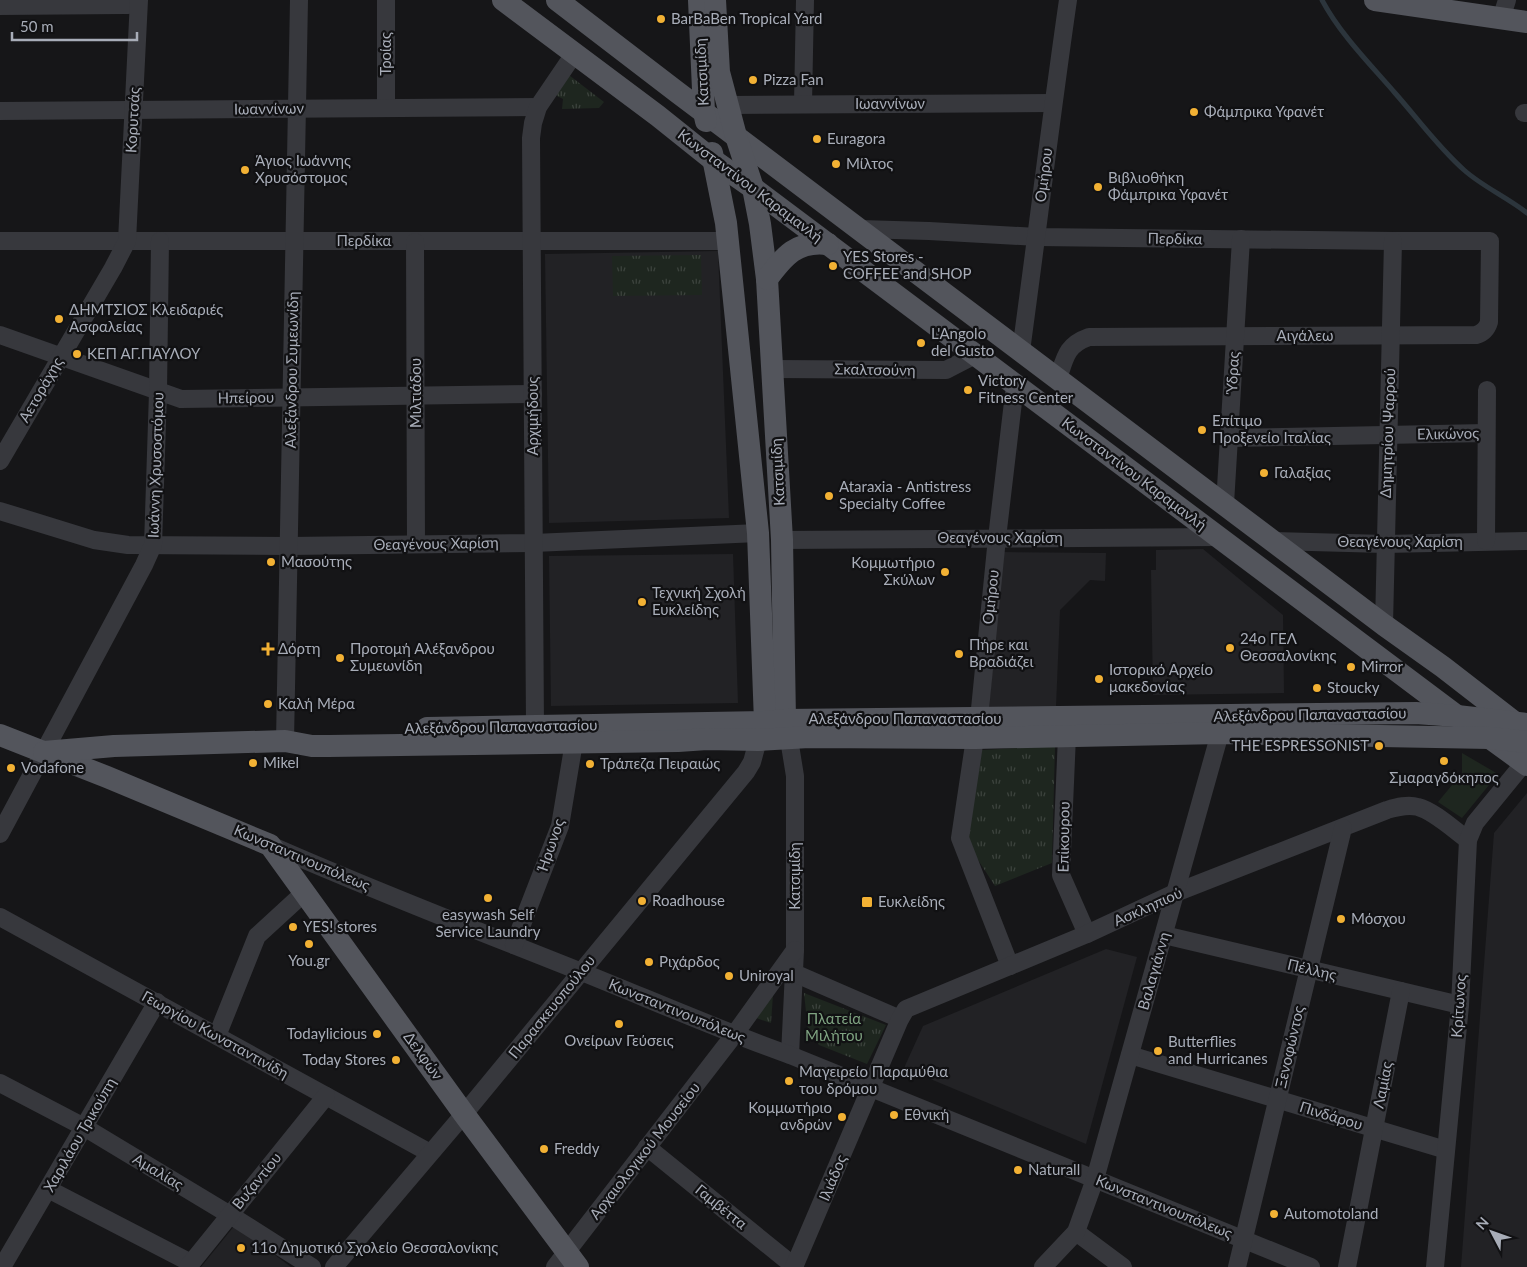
<svg xmlns="http://www.w3.org/2000/svg" width="1527" height="1267" font-family="Lato,sans-serif">
	<style>
		.built { fill: #222225 }
		.grass { fill: #1e261f }
		.park { fill: url(#park-tufts) }
		.lines { fill: none; stroke-linecap: round; stroke-linejoin: round }
		.stream { stroke: #2c353c; stroke-width: 5 }
		.minor { stroke: #37383d; stroke-width: 18 }
		.major { stroke: #53555c; stroke-width: 22 }
		.poi-dot { fill: #f2b134; stroke: #111113; stroke-width: 2 }
		.labels { text-anchor: middle; stroke-width: 4.5; stroke-linejoin: round; paint-order: stroke }
		.poi-label { font-size: 15px; fill: #a8adb8; stroke: #111113; text-anchor: start }
		.street-label { font-size: 15px; fill: #a8adb8; stroke: #111113 }
		.park-label { font-size: 15px; fill: #7fa381; stroke: #111113 }
	</style>
	<defs>
		<pattern id="park-tufts" width="24" height="20" patternUnits="userSpaceOnUse" patternTransform="scale(1.25)"><rect width="24" height="20" fill="#1e261f"/><path d="M3 7l-1-3M5 7V3M7 7l1-3M15 17l-1-3M17 17v-4M19 17l1-3" fill="none" stroke="#3c433d"/></pattern>
	</defs>
	<rect width="100%" height="100%" fill="#161618"/>
	<!-- built -->
	<g class="built">
		<polygon points="718,251 729,518 549,523 545,254"/>
		<polygon points="1203,549 1283,615 1284,693 1153,695 1151,570 1156,570 1156,550"/>
		<polygon points="1003,552 1106,553 1105,581 1090,580 1060,610 1056,707 989,708"/>
		<polygon points="733,554 738,703 551,706 549,556"/>
		<polygon points="1527,793 1527,1267 1461,1267 1494,833"/>
		<polygon points="1106,949 1137,957 1086,1144 904,1068 923,1026"/>
		<polygon points="235,1225 291,1267 201,1267"/>
	</g>
	<!-- grass -->
	<polygon class="grass" points="1462,753 1498,774 1462,818 1438,802 1462,773"/>
	<!-- park -->
	<g class="park">
		<polygon points="565,72 604,102 599,108 562,109 563,99 551,93"/>
		<polygon points="701,255 702,295 613,296 612,256"/>
		<polygon points="1055,746 1052,863 995,886 967,843 982,750"/>
		<polygon points="804,993 886,1025 867,1064 819,1045 808,1030"/>
		<polygon points="773,994 771,1023 753,1017"/>
	</g>
	<g class="lines">
		<!-- stream -->
		<path class="stream" d="M1322 0C1340 34 1370 64 1395 93 1418 119 1438 147 1464 170 1483 187 1507 197 1527 213"/>
		<!-- minor -->
		<g class="minor">
			<polyline points="386,0 386,108"/>
			<polyline points="0,6 124,5 128,5 136,0"/>
			<polyline points="1501,19 1507,0"/>
			<polyline points="803,104 805,0"/>
			<polyline points="727,105 1053,103"/>
			<polyline points="0,111 538,107"/>
			<polyline points="1524,113 1527,113"/>
			<path d="M860 229 929 231 1037 237 1393 241H1490L1489 322C1487 329 1483 333 1476 335L1089 337C1066 345 1065 358 1058 379"/>
			<polyline points="0,241 728,241"/>
			<polyline points="415,242 416,544"/>
			<polyline points="0,335 181,399 533,394"/>
			<path d="M1021 351C1037 234 1051 117 1068 0"/>
			<polyline points="772,369 946,370 975,355"/>
			<polyline points="1229,438 1486,433"/>
			<polyline points="0,461 113,268 127,241 139,0"/>
			<polyline points="1225,504 1241,239"/>
			<polyline points="0,511 94,540 128,545 289,546 534,543 758,533"/>
			<polyline points="782,540 1219,537"/>
			<polyline points="1274,541 1385,544 1527,541"/>
			<polyline points="1486,541 1487,390"/>
			<polyline points="1384,625 1393,241"/>
			<polyline points="979,719 997,538 1015,385"/>
			<polyline points="535,726 531,138 533,123 538,107 574,54"/>
			<polyline points="1067,736 1061,875 1087,934"/>
			<polyline points="975,738 960,838 1010,966"/>
			<polyline points="789,739 795,776 795,950 790,1055"/>
			<polyline points="285,741 299,0"/>
			<polyline points="0,834 144,565 153,545 158,392 160,241"/>
			<path d="M270 845C372 890 476 930 579 971 649 999 719 1030 790 1055L1311 1267"/>
			<polyline points="0,917 430,1153"/>
			<polyline points="1164,935 1460,1005"/>
			<polyline points="514,945 560,826 574,742"/>
			<polyline points="794,973 900,1019"/>
			<polyline points="217,1036 257,936 305,892"/>
			<polyline points="1130,1055 1446,1150"/>
			<polyline points="0,1083 84,1127 230,1215 312,1267"/>
			<polyline points="647,1147 795,1267"/>
			<polyline points="48,1189 191,1263"/>
			<polyline points="1076,1232 1123,1267"/>
			<polyline points="2,1267 157,1002"/>
			<polyline points="188,1267 326,1096"/>
			<polyline points="334,1267 464,1114 746,772 752,762 758,740"/>
			<polyline points="555,1267 734,1035 795,950"/>
			<path d="M794 1267 900 1019 906 1009 1087 934 1175 893 1387 810C1397 807 1408 804 1418 807 1434 811 1454 830 1468 840"/>
			<polyline points="1043,1267 1076,1232 1095,1179 1220,733"/>
			<polyline points="1237,1267 1343,828"/>
			<polyline points="1347,1267 1401,991"/>
			<polyline points="1435,1267 1460,1005 1468,840 1475,823 1524,763"/>
		</g>
		<!-- major -->
		<g class="major">
			<polyline points="503,0 658,116 713,160 753,188 1457,716 1490,738 1527,765"/>
			<polyline points="557,0 677,92 1384,625 1443,667 1514,722"/>
			<polyline points="699,0 704,112 706,121"/>
			<polyline points="715,0 719,72 736,136 753,188 760,224 767,279 782,540 785,720 788,735"/>
			<polyline points="1375,0 1527,22"/>
			<polyline points="712,153 726,223 758,533 765,722 760,734"/>
			<path d="M767 279C784 256 797 240 828 244"/>
			<polyline points="427,728 765,722 785,720 1416,713 1457,716 1527,724"/>
			<polyline points="0,735 107,777 270,845 464,1114 578,1267"/>
			<polyline points="44,752 114,746 285,741 312,746 328,746 678,741 707,739 758,740 809,737 975,738 1220,733 1490,738 1527,742"/>
		</g>
	</g>
	<!-- markers -->
	<g class="poi-dot">
		<circle cx="661" cy="19" r="5"/>
		<circle cx="753" cy="80" r="5"/>
		<circle cx="1194" cy="112" r="5"/>
		<circle cx="817" cy="139" r="5"/>
		<circle cx="836" cy="164" r="5"/>
		<circle cx="245" cy="170" r="5"/>
		<circle cx="1098" cy="187" r="5"/>
		<circle cx="833" cy="266" r="5"/>
		<circle cx="59" cy="319" r="5"/>
		<circle cx="921" cy="343" r="5"/>
		<circle cx="77" cy="354" r="5"/>
		<circle cx="968" cy="390" r="5"/>
		<circle cx="1202" cy="430" r="5"/>
		<circle cx="1264" cy="473" r="5"/>
		<circle cx="829" cy="496" r="5"/>
		<circle cx="271" cy="562" r="5"/>
		<circle cx="945" cy="572" r="5"/>
		<circle cx="642" cy="602" r="5"/>
		<circle cx="1230" cy="648" r="5"/>
		<path d="M265.5 641.5h5v5h5v5h-5v5h-5v-5h-5v-5h5z"/>
		<circle cx="959" cy="654" r="5"/>
		<circle cx="340" cy="658" r="5"/>
		<circle cx="1351" cy="667" r="5"/>
		<circle cx="1099" cy="679" r="5"/>
		<circle cx="1317" cy="688" r="5"/>
		<circle cx="268" cy="704" r="5"/>
		<circle cx="1379" cy="746" r="5"/>
		<circle cx="1444" cy="761" r="5"/>
		<circle cx="253" cy="763" r="5"/>
		<circle cx="590" cy="764" r="5"/>
		<circle cx="11" cy="768" r="5"/>
		<circle cx="488" cy="898" r="5"/>
		<circle cx="642" cy="901" r="5"/>
		<rect x="861" y="896" width="12" height="12" rx="2.5"/>
		<circle cx="1341" cy="919" r="5"/>
		<circle cx="293" cy="927" r="5"/>
		<circle cx="309" cy="944" r="5"/>
		<circle cx="649" cy="962" r="5"/>
		<circle cx="729" cy="976" r="5"/>
		<circle cx="619" cy="1024" r="5"/>
		<circle cx="377" cy="1034" r="5"/>
		<circle cx="1158" cy="1051" r="5"/>
		<circle cx="396" cy="1060" r="5"/>
		<circle cx="789" cy="1081" r="5"/>
		<circle cx="894" cy="1115" r="5"/>
		<circle cx="842" cy="1117" r="5"/>
		<circle cx="544" cy="1149" r="5"/>
		<circle cx="1018" cy="1170" r="5"/>
		<circle cx="1274" cy="1214" r="5"/>
		<circle cx="241" cy="1248" r="5"/>
	</g>
	<g class="labels">
		<!-- poi labels -->
		<g class="poi-label">
			<text x="671" y="24">BarBaBen Tropical Yard</text>
			<text x="763" y="85">Pizza Fan</text>
			<text x="1204" y="117">Φάμπρικα Υφανέτ</text>
			<text x="827" y="144">Euragora</text>
			<text x="255" y="166">Άγιος Ιωάννης<tspan x="255" dy="17">Χρυσόστομος</tspan></text>
			<text x="846" y="169">Μίλτος</text>
			<text x="1108" y="183">Βιβλιοθήκη<tspan x="1108" dy="17">Φάμπρικα Υφανέτ</tspan></text>
			<text x="843" y="262">YES Stores -<tspan x="843" dy="17">COFFEE and SHOP</tspan></text>
			<text x="69" y="315">ΔΗΜΤΣΙΟΣ Κλειδαριές<tspan x="69" dy="17">Ασφαλείας</tspan></text>
			<text x="931" y="339">L'Angolo<tspan x="931" dy="17">del Gusto</tspan></text>
			<text x="87" y="359">ΚΕΠ ΑΓ.ΠΑΥΛΟΥ</text>
			<text x="978" y="386">Victory<tspan x="978" dy="17">Fitness Center</tspan></text>
			<text x="1212" y="426">Επίτιμο<tspan x="1212" dy="17">Προξενείο Ιταλίας</tspan></text>
			<text x="1274" y="478">Γαλαξίας</text>
			<text x="839" y="492">Ataraxia - Antistress<tspan x="839" dy="17">Specialty Coffee</tspan></text>
			<text x="281" y="567">Μασούτης</text>
			<text x="935" y="568" text-anchor="end">Κομμωτήριο<tspan x="935" dy="17">Σκύλων</tspan></text>
			<text x="652" y="598">Τεχνική Σχολή<tspan x="652" dy="17">Ευκλείδης</tspan></text>
			<text x="1240" y="644">24ο ΓΕΛ<tspan x="1240" dy="17">Θεσσαλονίκης</tspan></text>
			<text x="969" y="650">Πήρε και<tspan x="969" dy="17">Βραδιάζει</tspan></text>
			<text x="278" y="654">Δόρτη</text>
			<text x="350" y="654">Προτομή Αλέξανδρου<tspan x="350" dy="17">Συμεωνίδη</tspan></text>
			<text x="1361" y="672">Mirror</text>
			<text x="1109" y="675">Ιστορικό Αρχείο<tspan x="1109" dy="17">μακεδονίας</tspan></text>
			<text x="1327" y="693">Stoucky</text>
			<text x="278" y="709">Καλή Μέρα</text>
			<text x="1369" y="751" text-anchor="end">THE ESPRESSONIST</text>
			<text x="263" y="768">Mikel</text>
			<text x="600" y="769">Τράπεζα Πειραιώς</text>
			<text x="21" y="773">Vodafone</text>
			<text x="1444" y="783" text-anchor="middle">Σμαραγδόκηπος</text>
			<text x="652" y="906">Roadhouse</text>
			<text x="878" y="907">Ευκλείδης</text>
			<text x="488" y="920" text-anchor="middle">easywash Self<tspan x="488" dy="17">Service Laundry</tspan></text>
			<text x="1351" y="924">Μόσχου</text>
			<text x="303" y="932">YES! stores</text>
			<text x="309" y="966" text-anchor="middle">You.gr</text>
			<text x="659" y="967">Ριχάρδος</text>
			<text x="739" y="981">Uniroyal</text>
			<text x="367" y="1039" text-anchor="end">Todaylicious</text>
			<text x="619" y="1046" text-anchor="middle">Ονείρων Γεύσεις</text>
			<text x="1168" y="1047">Butterflies<tspan x="1168" dy="17">and Hurricanes</tspan></text>
			<text x="386" y="1065" text-anchor="end">Today Stores</text>
			<text x="799" y="1077">Μαγειρείο Παραμύθια<tspan x="799" dy="17">του δρόμου</tspan></text>
			<text x="832" y="1113" text-anchor="end">Κομμωτήριο<tspan x="832" dy="17">ανδρών</tspan></text>
			<text x="904" y="1120">Εθνική</text>
			<text x="554" y="1154">Freddy</text>
			<text x="1028" y="1175">Naturall</text>
			<text x="1284" y="1219">Automotoland</text>
			<text x="251" y="1253">11ο Δημοτικό Σχολείο Θεσσαλονίκης</text>
		</g>
		<!-- street labels -->
		<g class="street-label">
			<text transform="translate(386 54) rotate(-90)" y="5">Τροίας</text>
			<text transform="translate(702 72) rotate(-93)" y="5">Κατσιμίδη</text>
			<text x="890" y="109">Ιωαννίνων</text>
			<text transform="translate(269 109) rotate(-1)" y="5">Ιωαννίνων</text>
			<text transform="translate(133 120) rotate(-87)" y="5">Κορυτσάς</text>
			<text transform="translate(1044 175) rotate(-83)" y="5">Ομήρου</text>
			<text transform="translate(750 186) rotate(37)" y="5">Κωνσταντίνου Καραμανλή</text>
			<text transform="translate(1175 239) rotate(1)" y="5">Περδίκα</text>
			<text x="364" y="246">Περδίκα</text>
			<text x="1305" y="341">Αιγάλεω</text>
			<text transform="translate(292 370) rotate(-89)" y="5">Αλεξάνδρου Συμεωνίδη</text>
			<text transform="translate(875 370) rotate(1)" y="5">Σκαλτσούνη</text>
			<text transform="translate(1233 372) rotate(-87)" y="5">Ύδρας</text>
			<text transform="translate(41 390) rotate(-60)" y="5">Αετοράχης</text>
			<text transform="translate(416 393) rotate(-90)" y="5">Μιλτιάδου</text>
			<text transform="translate(246 398) rotate(-1)" y="5">Ηπείρου</text>
			<text transform="translate(533 416) rotate(-90)" y="5">Αρχιμήδους</text>
			<text transform="translate(1388 433) rotate(-88)" y="5">Δημητρίου Ψαρρού</text>
			<text transform="translate(1448 434) rotate(-1)" y="5">Ελικώνος</text>
			<text transform="translate(156 465) rotate(-88)" y="5">Ιωάννη Χρυσοστόμου</text>
			<text transform="translate(778 472) rotate(-93)" y="5">Κατσιμίδη</text>
			<text transform="translate(1134 474) rotate(37)" y="5">Κωνσταντίνου Καραμανλή</text>
			<text x="1000" y="543">Θεαγένους Χαρίση</text>
			<text x="1400" y="547">Θεαγένους Χαρίση</text>
			<text transform="translate(436 544) rotate(-1)" y="5">Θεαγένους Χαρίση</text>
			<text transform="translate(991 597) rotate(-84)" y="5">Ομήρου</text>
			<text transform="translate(1310 715) rotate(-1)" y="5">Αλεξάνδρου Παπαναστασίου</text>
			<text x="905" y="724">Αλεξάνδρου Παπαναστασίου</text>
			<text transform="translate(501 727) rotate(-1)" y="5">Αλεξάνδρου Παπαναστασίου</text>
			<text transform="translate(1064 837) rotate(-89)" y="5">Επίκουρου</text>
			<text transform="translate(551 845) rotate(-71)" y="5">Ήρωνος</text>
			<text transform="translate(302 858) rotate(23)" y="5">Κωνσταντινουπόλεως</text>
			<text transform="translate(795 876) rotate(-90)" y="5">Κατσιμίδη</text>
			<text transform="translate(1148 907) rotate(-24)" y="5">Ασκληπιού</text>
			<text transform="translate(1312 970) rotate(13)" y="5">Πέλλης</text>
			<text transform="translate(1154 971) rotate(-74)" y="5">Βαλαγιάννη</text>
			<text transform="translate(1459 1006) rotate(-86)" y="5">Κρίτωνος</text>
			<text transform="translate(552 1007) rotate(-51)" y="5">Παρασκευοπούλου</text>
			<text transform="translate(677 1011) rotate(22)" y="5">Κωνσταντινουπόλεως</text>
			<text transform="translate(215 1035) rotate(29)" y="5">Γεωργίου Κωνσταντινίδη</text>
			<text transform="translate(1290 1047) rotate(-77)" y="5">Ξενοφώντος</text>
			<text transform="translate(423 1056) rotate(54)" y="5">Δελφών</text>
			<text transform="translate(1383 1085) rotate(-79)" y="5">Λαμίας</text>
			<text transform="translate(1331 1116) rotate(17)" y="5">Πινδάρου</text>
			<text transform="translate(80 1135) rotate(-60)" y="5">Χαριλάου Τρικούπη</text>
			<text transform="translate(645 1151) rotate(-52)" y="5">Αρχαιολογικού Μουσείου</text>
			<text transform="translate(158 1172) rotate(31)" y="5">Αμαλίας</text>
			<text transform="translate(833 1178) rotate(-67)" y="5">Ιλιάδος</text>
			<text transform="translate(257 1181) rotate(-51)" y="5">Βυζαντίου</text>
			<text transform="translate(721 1207) rotate(39)" y="5">Γαμβέττα</text>
			<text transform="translate(1164 1207) rotate(22)" y="5">Κωνσταντινουπόλεως</text>
		</g>
		<!-- park labels -->
		<g class="park-label">
			<text x="834" y="1024">Πλατεία<tspan x="834" dy="17">Μιλήτου</tspan></text>
		</g>
	</g>
	<!-- north arrow -->
	<g transform="translate(1492 1232) rotate(311)" stroke="#111113" stroke-width="4" paint-order="stroke">
	<path d="M0-4L9 19L0 12L-9 19Z" fill="#a8adb8"/>
	<text y="-8" font-size="14" font-weight="bold" text-anchor="middle" fill="#a8adb8">N</text>
	</g>
	<!-- scale -->
	<path d="M12 32v8h125v-8" fill="none" stroke="#a8adb8" stroke-width="2.5"/>
	<text x="20" y="32" font-size="15" fill="#a8adb8" stroke="#111113" stroke-width="4" paint-order="stroke">50 m</text>
</svg>
